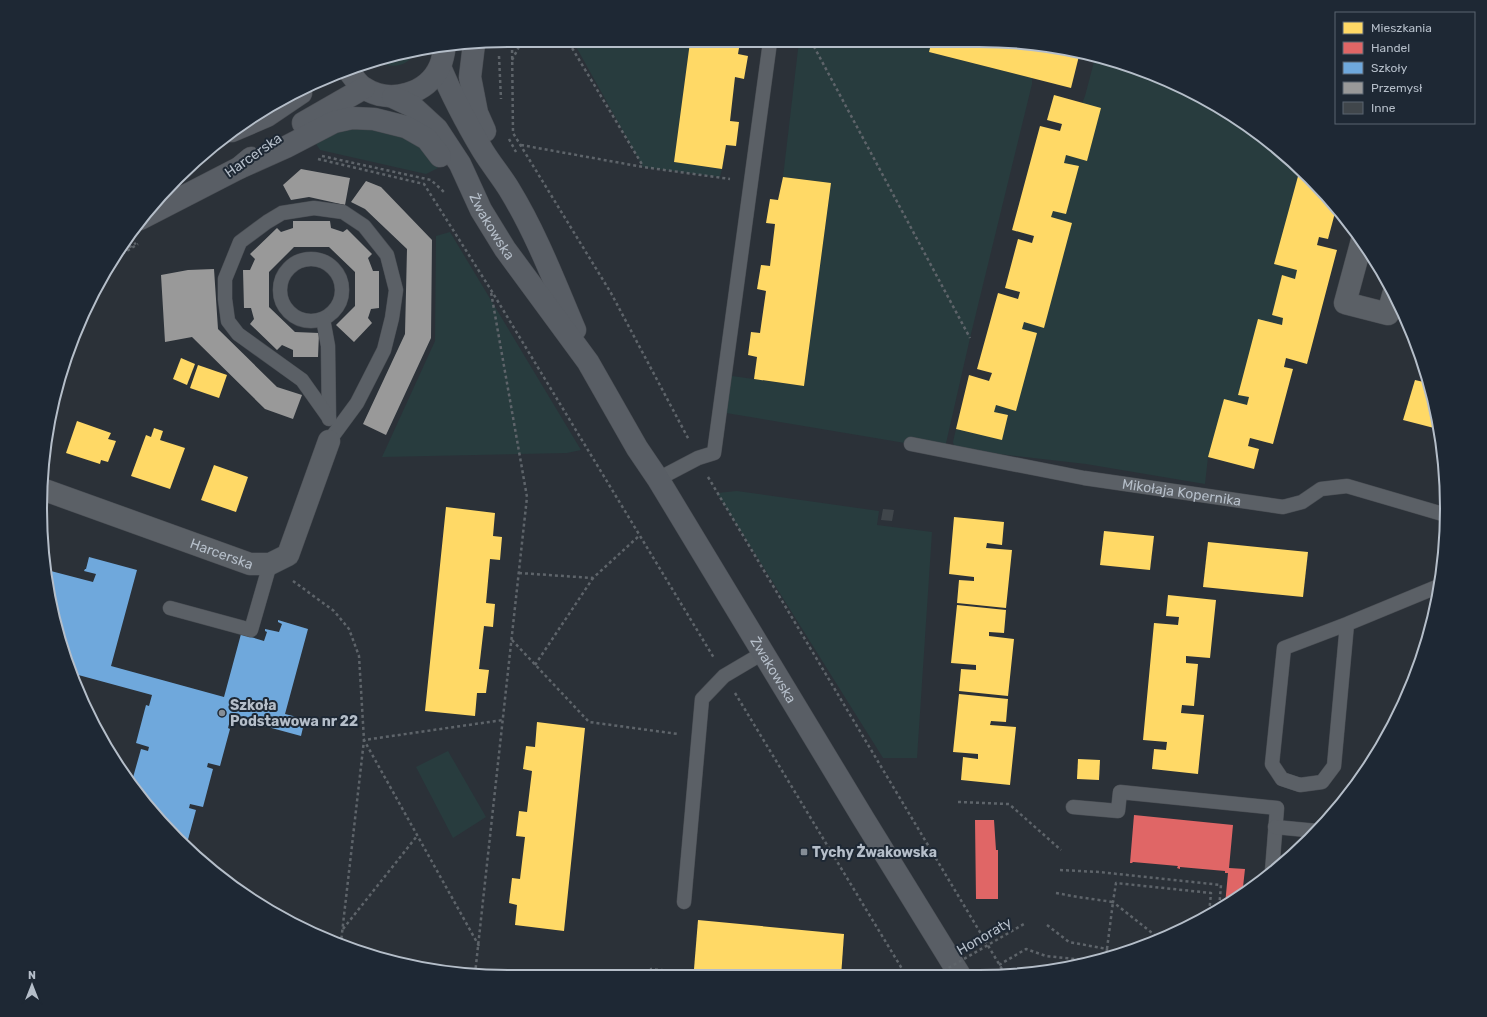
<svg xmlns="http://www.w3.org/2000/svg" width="1487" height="1017" font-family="Rubik,sans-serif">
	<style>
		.green { fill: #283c3e }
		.homes { fill: #ffd966 }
		.shops { fill: #e06666 }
		.schools { fill: #6fa8dc }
		.industry { fill: #999 }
		.building { fill: #40464b }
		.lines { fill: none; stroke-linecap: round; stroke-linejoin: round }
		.lane-casing { stroke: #494d53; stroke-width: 15 }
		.street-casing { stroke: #494d53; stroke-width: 23 }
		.secondary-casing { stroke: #494d53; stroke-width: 23 }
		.path { stroke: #5e646a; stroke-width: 2.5; stroke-dasharray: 3 3; stroke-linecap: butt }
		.lane { stroke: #5b6066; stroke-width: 14 }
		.street { stroke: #5b6066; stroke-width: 22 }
		.secondary { stroke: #595e65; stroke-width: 22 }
		.path-bridge { stroke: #5e646a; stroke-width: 2.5; stroke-dasharray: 3 3; stroke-linecap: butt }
		.poi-dot { fill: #858d96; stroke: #1e2834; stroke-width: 1.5 }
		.labels { text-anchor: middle; stroke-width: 4; stroke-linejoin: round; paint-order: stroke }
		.street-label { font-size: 14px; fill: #b5bec9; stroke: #1e2834 }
		.poi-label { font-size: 14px; font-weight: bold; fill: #b5bec9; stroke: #1e2834; text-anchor: start }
		.rim { fill: none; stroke: #b5bec9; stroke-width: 2 }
	</style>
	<rect width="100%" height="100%" fill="#2b3138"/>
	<!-- green -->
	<g class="green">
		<polygon points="932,40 929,52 1032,78 1032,84 970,338 944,452 911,444 720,412 725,375 804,386 831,183 783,177 799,41"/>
		<polygon points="690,42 674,162 722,169 720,177 643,167 574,43"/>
		<path d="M416 51C408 67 391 70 377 60Z"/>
		<polygon points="1095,58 1186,88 1239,119 1310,177 1322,192 1271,372 1233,463 1208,457 1205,484 1086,464 955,449 953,442 956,429 978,434 1012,329 1060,156 1085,96"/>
		<polygon points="361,127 397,132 425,151 438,168 426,174 320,150 313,139 339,130"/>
		<polygon points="450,232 581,450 567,453 382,457 435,341 436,236"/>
		<polygon points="737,491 879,511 877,525 932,532 917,758 883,758 717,493"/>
		<polygon points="448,751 486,817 453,838 416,767"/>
	</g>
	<!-- homes -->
	<g class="homes">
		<polygon points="932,40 978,40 1070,49 1080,52 1071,88 929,52"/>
		<polygon points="690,42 740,42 738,54 748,56 744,79 735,77 730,121 739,122 736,146 726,145 722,169 674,162"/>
		<polygon points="1054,95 1101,108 1087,161 1066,155 1064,163 1079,166 1066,214 1053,211 1051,217 1072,223 1044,328 1024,322 1022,329 1037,333 1016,411 996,405 994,412 1008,415 1002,440 956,429 969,375 989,381 992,373 977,369 998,293 1018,299 1020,292 1005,288 1018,239 1032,243 1034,236 1012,230 1040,126 1060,131 1062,124 1047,120"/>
		<polygon points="1300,169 1310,177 1336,209 1328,239 1319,237 1317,245 1337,250 1307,364 1286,358 1284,367 1293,369 1273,444 1250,438 1248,446 1259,449 1254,469 1208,457 1224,399 1247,405 1249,397 1238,395 1258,319 1282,325 1283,318 1272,315 1282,275 1295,279 1297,270 1274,264"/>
		<polygon points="783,177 831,183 804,386 754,379 757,357 748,355 751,332 760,333 766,291 757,289 761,265 770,266 775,224 766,223 770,199 778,200"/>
		<polygon points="75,331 78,332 69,359 67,358"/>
		<polygon points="181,358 195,364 187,385 173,379"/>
		<polygon points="198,365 227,375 219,398 190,388"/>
		<polygon points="1415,380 1428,383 1438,416 1434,428 1403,420"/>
		<polygon points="51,411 56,413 48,436 47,435"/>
		<polygon points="77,421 111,433 108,439 116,441 108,462 101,460 100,464 66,453"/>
		<polygon points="154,428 163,431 160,440 185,448 170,489 131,476 146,435 151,437"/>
		<polygon points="214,465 248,477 236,512 201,500"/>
		<polygon points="446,507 495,513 493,536 502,537 500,560 490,559 486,603 495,604 493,627 484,626 479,669 489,670 486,693 477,693 475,716 425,711"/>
		<polygon points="954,517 1004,522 1002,545 987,543 986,548 1012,550 1006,608 957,603 959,580 974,581 974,577 949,574"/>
		<polygon points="1104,531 1154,536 1150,570 1100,565"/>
		<polygon points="1208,542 1308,552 1303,597 1203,587"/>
		<polygon points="1168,595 1216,600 1210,658 1186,656 1186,663 1198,664 1194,706 1182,705 1181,713 1204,715 1198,774 1152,769 1154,749 1166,750 1167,742 1143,740 1154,623 1178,625 1179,617 1166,616"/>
		<polygon points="957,605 1006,610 1004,633 989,632 989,636 1014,639 1008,696 959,691 961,669 976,670 976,665 951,663"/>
		<polygon points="959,694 1008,699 1006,722 991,721 990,725 1016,727 1010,785 961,780 963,757 978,759 978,754 953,752"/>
		<polygon points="537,722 585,728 564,931 515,925 517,905 509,903 512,878 520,879 525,837 516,836 519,811 527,812 532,771 523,769 526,746 535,747"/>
		<polygon points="1078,759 1100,760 1099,780 1077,779"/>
		<polygon points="698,920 844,934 841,977 771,977 694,969"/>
	</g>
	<!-- shops -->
	<g class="shops">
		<polygon points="1134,815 1233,825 1229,868 1245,869 1242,896 1225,905 1228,873 1225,873 1225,871 1180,867 1180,869 1177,868 1178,866 1133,862 1132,863 1130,863"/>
		<polygon points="975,820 994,820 996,850 998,850 998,899 976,899"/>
		<polygon points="1070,962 1083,964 1070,968"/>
	</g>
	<!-- schools -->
	<polygon class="schools" points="89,557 137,570 111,666 224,697 241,634 264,641 267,632 265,631 265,629 279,632 282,624 278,622 278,620 308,629 285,714 305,719 301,736 231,717 228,728 230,729 220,766 208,763 207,767 213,769 203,807 190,804 189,808 196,810 186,847 177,840 142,794 143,791 139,790 132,781 141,749 148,751 149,747 136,743 146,705 149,706 152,695 71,673 49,600 47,570 93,582 96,574 84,571 85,569 86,569"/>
	<!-- industry -->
	<g class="industry">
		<polygon points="301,169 350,178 345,205 309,197 291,200 283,185"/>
		<polygon points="366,181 381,187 432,240 431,338 386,435 363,424 405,334 407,249 365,209 351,202"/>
		<polygon points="293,221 330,221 331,228 343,232 347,229 372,254 368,258 373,271 379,271 379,308 371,309 368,318 372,323 354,342 336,325 355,306 355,272 329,247 294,247 269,272 269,307 295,332 319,333 318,357 293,357 293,350 282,345 277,350 250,324 254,319 251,308 244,308 243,270 250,270 255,259 250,254 277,228 281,232 293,228"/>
		<polygon points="214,269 218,329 277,387 302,395 293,419 265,409 192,337 165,342 161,275 188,270"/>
	</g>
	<!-- building -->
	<polygon class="building" points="883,509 894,510 892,521 881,520"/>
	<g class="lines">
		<!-- lane casing -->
		<g class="lane-casing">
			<g id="lane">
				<circle cx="311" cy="290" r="31"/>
				<polyline points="323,319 328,346 329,419"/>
				<polyline points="329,418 302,380 238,334 228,321 225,299 225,279 240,242 267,222 282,213 314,208 343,212 364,226 387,255 396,290 392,318 384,350 357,403 329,441"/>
				<path id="s1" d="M911 444 1084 478 1283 507 1302 502 1321 489 1347 486 1446 515"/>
				<polyline points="658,479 698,458 714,453 770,42"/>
				<polyline points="170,608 251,630 270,564"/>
				<polyline points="1347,624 1334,766 1322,782 1300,785 1282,779 1272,764 1284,648 1347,624 1439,586"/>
				<polyline points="1073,807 1118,811 1120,792 1277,808 1272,871"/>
				<polyline points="1275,827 1317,831"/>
				<polyline points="684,902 702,699 724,676 763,653"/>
			</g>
		</g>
		<!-- street casing -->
		<g class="street-casing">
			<g id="street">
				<polyline points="1362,240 1345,303 1388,314 1393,295"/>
				<path id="s2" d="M42 489 250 564H270L288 555 329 441"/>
			</g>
		</g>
		<!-- secondary casing -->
		<g class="secondary-casing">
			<g id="secondary">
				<polyline points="474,44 470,77 477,113 485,131"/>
				<path d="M440 67C452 96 467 124 483 151 491 164 501 176 509 189 536 233 555 283 575 330"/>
				<path d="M348 70C353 76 357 84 364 88 390 105 428 94 440 66 443 59 444 52 445 45"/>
				<path id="s3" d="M393 97 412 106 437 129 460 164 481 210 505 249 588 362 637 448 658 479 863 818 961 977"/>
				<polyline points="303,123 364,88"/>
				<polyline points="232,131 267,116 301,93"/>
				<polyline points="239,168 286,147 334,122 352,118 374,119 406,127 427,139 440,156"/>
				<polyline points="140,219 239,168 251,158"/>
			</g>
		</g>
		<!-- path -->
		<g class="path">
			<polyline points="811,41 970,338"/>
			<polyline points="569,43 643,166"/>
			<polyline points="512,44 513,133 611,293 689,440"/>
			<polyline points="499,56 501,99"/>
			<polyline points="512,60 521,43"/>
			<polyline points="509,139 516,152"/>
			<polyline points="521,145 643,167 730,179"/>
			<polyline points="322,156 431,180 444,192"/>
			<polyline points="318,159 424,184 491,290 714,658"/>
			<polyline points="119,254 136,243"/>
			<polyline points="117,257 138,244"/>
			<polyline points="708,477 1005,974"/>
			<polyline points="519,573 593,578 640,535"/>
			<polyline points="293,581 334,611 349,629 359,656 364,740 341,942"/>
			<polyline points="512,640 589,722 678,734"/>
			<polyline points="535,665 593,578"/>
			<polyline points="735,693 907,977"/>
			<polyline points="958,802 1009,804 1061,850"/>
			<polyline points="1060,870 1099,872 1221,885 1219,909"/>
			<polyline points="1056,893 1078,897 1113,902 1107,949"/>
			<polyline points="1047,925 1069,942 1107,949 1106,957"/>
			<polyline points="343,929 417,836"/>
			<polyline points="1161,940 1113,902 1116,883 1211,893 1209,914"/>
			<polyline points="479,946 364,740 503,720"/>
			<polyline points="1076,961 1089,962"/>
			<polyline points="999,965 1026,949 1046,956 1094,961"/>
			<polyline points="475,974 527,497 491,292"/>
			<polyline points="650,977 651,969 699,974"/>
		</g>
		<!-- lane -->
		<use href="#lane" class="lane"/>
		<!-- street -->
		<use href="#street" class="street"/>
		<!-- secondary -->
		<use href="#secondary" class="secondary"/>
		<!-- path-bridge -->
		<polyline class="path-bridge" points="933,977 1024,924"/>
	</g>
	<!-- markers -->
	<g class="poi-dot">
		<circle cx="222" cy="713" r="4"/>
		<rect x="800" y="848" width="8" height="8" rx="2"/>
	</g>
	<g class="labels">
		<!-- street labels -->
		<g class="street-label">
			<text transform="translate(253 155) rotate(-35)" y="5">Harcerska</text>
			<text dy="5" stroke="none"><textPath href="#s3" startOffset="167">Żwakowska</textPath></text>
			<text dy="5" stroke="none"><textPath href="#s1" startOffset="275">Mikołaja Kopernika</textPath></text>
			<text dy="5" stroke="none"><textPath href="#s2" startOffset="191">Harcerska</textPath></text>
			<text dy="5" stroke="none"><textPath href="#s3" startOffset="693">Żwakowska</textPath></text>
			<text transform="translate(984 936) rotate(-30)" y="5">Honoraty</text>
		</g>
		<!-- poi labels -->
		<g class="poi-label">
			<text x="230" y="710">Szkoła<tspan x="230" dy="16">Podstawowa nr 22</tspan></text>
			<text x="812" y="857">Tychy Żwakowska</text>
		</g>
	</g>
	<!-- crop -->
	<path d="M0 0H1487V1017H0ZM508 47H979A461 461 0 0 1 1440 508V509A461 461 0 0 1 979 970H508A461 461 0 0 1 47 509V508A461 461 0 0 1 508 47Z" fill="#1e2834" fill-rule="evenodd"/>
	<path class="rim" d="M508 47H979A461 461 0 0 1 1440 508V509A461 461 0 0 1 979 970H508A461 461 0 0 1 47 509V508A461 461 0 0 1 508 47Z"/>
	<!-- legend -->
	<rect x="1335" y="12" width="140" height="112" fill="#1e2834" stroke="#5a6470"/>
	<rect x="1343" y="22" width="20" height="12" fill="#ffd966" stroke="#5a6470"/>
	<text x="1371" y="32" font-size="12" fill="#b5bec9">Mieszkania</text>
	<rect x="1343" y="42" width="20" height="12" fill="#e06666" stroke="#5a6470"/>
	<text x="1371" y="52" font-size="12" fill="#b5bec9">Handel</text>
	<rect x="1343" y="62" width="20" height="12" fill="#6fa8dc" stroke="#5a6470"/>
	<text x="1371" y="72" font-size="12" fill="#b5bec9">Szkoły</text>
	<rect x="1343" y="82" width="20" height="12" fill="#999999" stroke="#5a6470"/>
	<text x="1371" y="92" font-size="12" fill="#b5bec9">Przemysł</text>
	<rect x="1343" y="102" width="20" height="12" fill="#40464b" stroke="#5a6470"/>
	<text x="1371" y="112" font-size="12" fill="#b5bec9">Inne</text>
	<!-- north arrow -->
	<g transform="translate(32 985)" stroke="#1e2834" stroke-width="3" paint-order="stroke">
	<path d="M0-3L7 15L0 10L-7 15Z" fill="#b5bec9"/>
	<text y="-6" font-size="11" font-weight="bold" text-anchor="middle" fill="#b5bec9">N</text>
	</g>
</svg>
